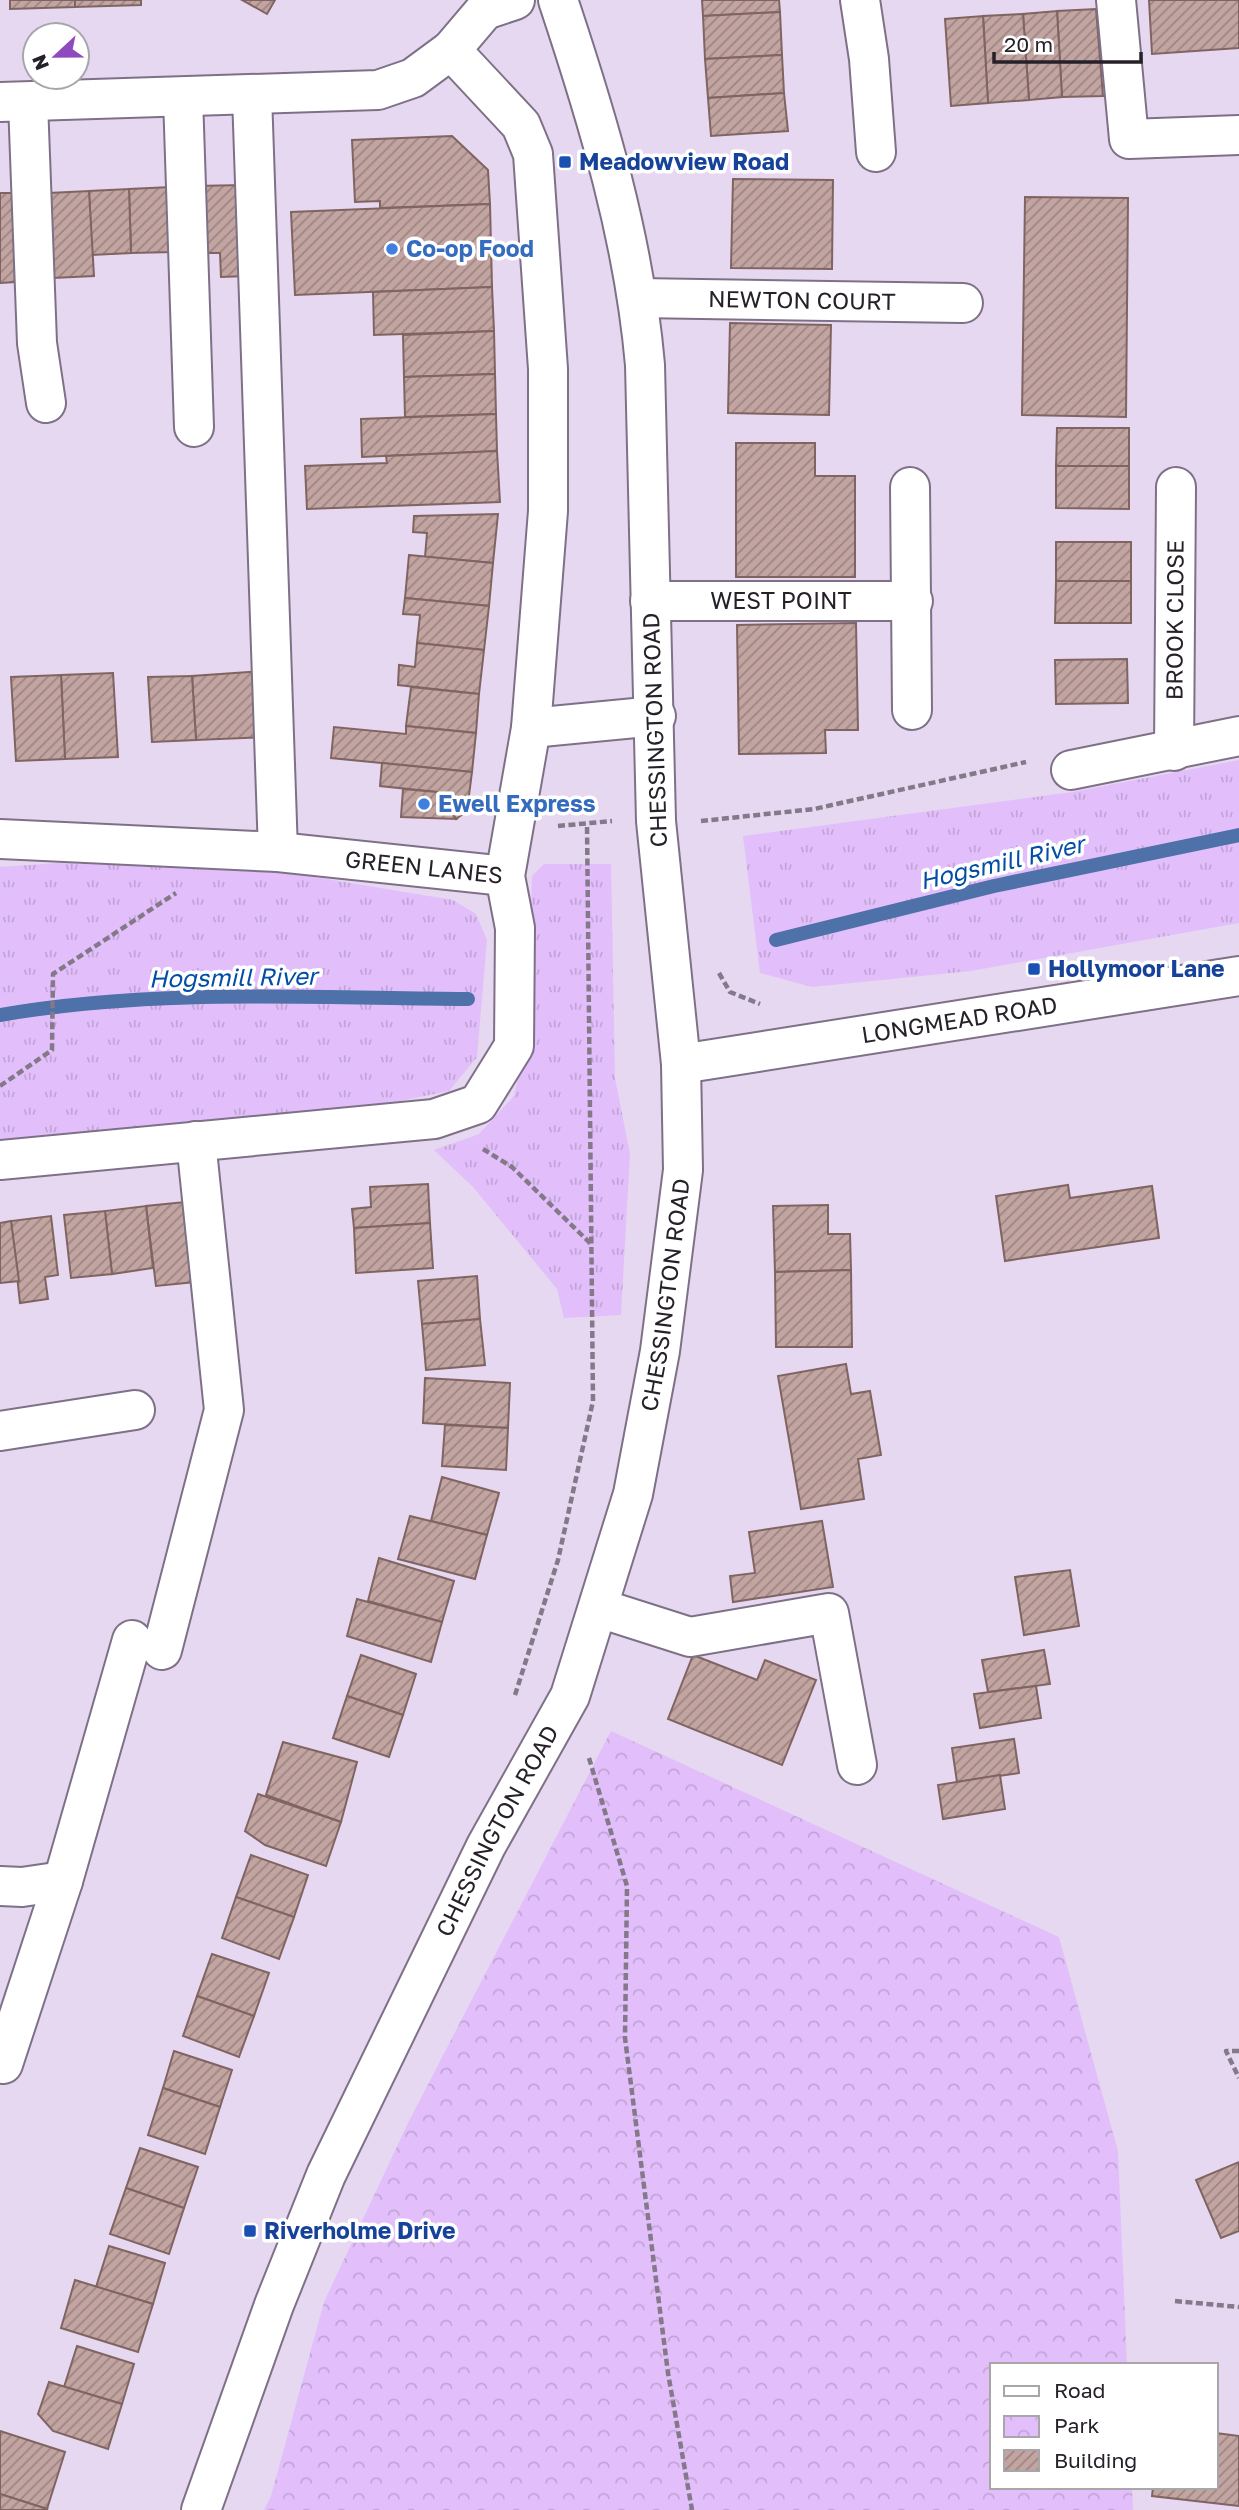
<svg xmlns="http://www.w3.org/2000/svg" width="1239" height="2510" font-family="'Golos Text',sans-serif">
	<style>
		.grass { fill: url(#grass-tufts) }
		.park { fill: url(#park-crowns) }
		.lines { fill: none; stroke-linecap: round; stroke-linejoin: round }
		.stream { stroke: #4d71a8; stroke-width: 14 }
		.building { fill: url(#building-hatch); stroke: #806462; stroke-width: 2 }
		.minor-casing { stroke: #7e7187; stroke-width: 42 }
		.major-casing { stroke: #7e7187; stroke-width: 42 }
		.path { stroke: #837989; stroke-width: 4.5; stroke-dasharray: 7 3.5; stroke-linecap: butt }
		.minor { stroke: #fff; stroke-width: 38 }
		.major { stroke: #fff; stroke-width: 38 }
		.transit-dot { fill: #1a4fb4; stroke: #fff; stroke-width: 2.5 }
		.shop-dot { fill: #3f7fe0; stroke: #fff; stroke-width: 2.5 }
		.labels { text-anchor: middle; stroke-width: 7; stroke-linejoin: round; paint-order: stroke }
		.transit-label { font-size: 23px; font-weight: bold; fill: #164399; stroke: #fff; text-anchor: start }
		.shop-label { font-size: 23px; font-weight: bold; fill: #366cbe; stroke: #fff; text-anchor: start }
		.street-label { font-size: 23px; fill: #262129; stroke: #fff }
		.water-label { font-size: 24px; font-style: italic; fill: #024ea5; stroke: #fff }
	</style>
	<defs>
		<pattern id="grass-tufts" width="24" height="20" patternUnits="userSpaceOnUse" patternTransform="scale(1.75)"><rect width="24" height="20" fill="#e2bffb"/><path d="M3 7l-1-3M5 7V3M7 7l1-3M15 17l-1-3M17 17v-4M19 17l1-3" fill="none" stroke="#c2a4d7"/></pattern>
		<pattern id="park-crowns" width="20" height="18" patternUnits="userSpaceOnUse" patternTransform="scale(1.75)"><rect width="20" height="18" fill="#e2bffb"/><path d="M2 6a3 3 0 1 1 6 0M12 15a3 3 0 1 1 6 0" fill="none" stroke="#c2a4d7"/></pattern>
		<pattern id="building-hatch" width="6" height="6" patternUnits="userSpaceOnUse" patternTransform="scale(1.75)"><rect width="6" height="6" fill="#c2a4a1"/><path d="M-1 1l2-2M0 6l6-6M5 7l2-2" fill="none" stroke="#9d8583"/></pattern>
	</defs>
	<rect width="100%" height="100%" fill="#e6d8f0"/>
	<!-- grass -->
	<g class="grass">
		<polygon points="1239,760 1239,923 971,971 812,987 760,973 743,836 1073,792"/>
		<polygon points="59,863 278,871 453,900 476,914 487,940 477,1057 449,1091 390,1103 0,1141 0,867"/>
		<polygon points="544,864 611,864 615,1078 630,1154 621,1315 564,1318 557,1289 473,1187 434,1150 479,1134 514,1096 527,1037 532,876"/>
	</g>
	<!-- park -->
	<polygon class="park" points="611,1731 1059,1937 1118,2151 1127,2365 992,2365 992,2487 1132,2487 1133,2510 264,2510 271,2496 324,2302 408,2123"/>
	<g class="lines">
		<!-- stream -->
		<g class="stream">
			<polyline points="776,940 994,886 1239,835"/>
			<path d="M0 1015C154 988 313 998 468 999"/>
		</g>
	</g>
	<!-- building -->
	<g class="building">
		<polygon points="10,0 75,0 75,7 10,9"/>
		<polygon points="75,0 141,0 141,5 75,7"/>
		<polygon points="242,0 275,0 267,14"/>
		<polygon points="702,0 779,0 780,12 703,16"/>
		<polygon points="1149,0 1239,0 1239,48 1152,54"/>
		<polygon points="1096,9 1103,96 1062,97 1057,11"/>
		<polygon points="1057,11 1062,97 1029,100 1023,14"/>
		<polygon points="780,12 782,55 705,59 703,16"/>
		<polygon points="1023,14 1029,100 988,103 983,16"/>
		<polygon points="983,16 988,103 951,106 945,19"/>
		<polygon points="782,55 784,93 708,98 705,59"/>
		<polygon points="784,93 788,131 711,136 708,98"/>
		<polygon points="452,136 488,170 490,204 380,208 380,201 355,202 352,140"/>
		<polygon points="733,179 833,180 832,269 731,268"/>
		<polygon points="244,185 247,276 221,277 220,253 197,253 195,186"/>
		<polygon points="171,187 173,252 131,253 129,189"/>
		<polygon points="129,189 131,253 92,255 89,191"/>
		<polygon points="89,191 94,276 53,278 49,193"/>
		<polygon points="0,193 12,193 15,282 0,283"/>
		<polygon points="1025,197 1128,198 1126,417 1022,415"/>
		<polygon points="490,204 492,287 295,295 291,212"/>
		<polygon points="492,287 494,331 374,335 373,292"/>
		<polygon points="730,323 831,325 829,415 728,413"/>
		<polygon points="494,331 495,374 404,377 403,335"/>
		<polygon points="495,374 496,414 405,417 404,377"/>
		<polygon points="496,414 497,451 362,457 361,419"/>
		<polygon points="1057,428 1129,428 1129,466 1056,466"/>
		<polygon points="736,443 815,443 815,476 855,476 855,577 736,577"/>
		<polygon points="497,451 500,502 307,509 305,466 387,463 386,456"/>
		<polygon points="1056,466 1129,466 1129,509 1056,508"/>
		<polygon points="498,514 493,563 425,557 427,533 413,532 414,516"/>
		<rect x="1056" y="542" width="75" height="39"/>
		<polygon points="409,555 493,563 489,606 405,598"/>
		<polygon points="1056,581 1131,581 1131,623 1055,623"/>
		<polygon points="405,598 489,606 484,650 417,643 420,615 403,614"/>
		<polygon points="856,623 858,730 825,730 826,753 739,754 737,625"/>
		<polygon points="417,643 484,650 479,694 398,685 399,665 415,667"/>
		<polygon points="1127,659 1128,703 1056,704 1055,660"/>
		<polygon points="263,671 267,737 196,740 192,676"/>
		<polygon points="113,673 118,757 65,759 61,675"/>
		<polygon points="61,675 65,759 16,761 11,677"/>
		<polygon points="192,676 196,740 152,742 148,677"/>
		<polygon points="411,687 479,694 476,733 406,726"/>
		<polygon points="406,726 476,733 472,772 331,758 334,727 406,734"/>
		<polygon points="382,763 472,772 467,811 456,819 437,792 380,786"/>
		<polygon points="403,789 437,792 456,819 401,817"/>
		<polygon points="428,1184 430,1223 354,1228 352,1209 371,1207 370,1187"/>
		<polygon points="1068,1185 1070,1198 1152,1186 1159,1238 1005,1261 996,1196"/>
		<polygon points="195,1201 205,1281 156,1286 146,1206"/>
		<polygon points="828,1205 828,1234 850,1234 851,1270 775,1272 773,1206"/>
		<polygon points="146,1206 153,1268 112,1274 105,1211"/>
		<polygon points="105,1211 112,1274 71,1278 64,1215"/>
		<polygon points="51,1216 58,1275 45,1277 48,1299 20,1303 11,1221"/>
		<polygon points="11,1221 19,1281 0,1283 0,1223"/>
		<polygon points="430,1223 433,1268 356,1273 354,1228"/>
		<polygon points="851,1270 852,1347 776,1347 775,1272"/>
		<polygon points="477,1276 480,1319 422,1324 418,1281"/>
		<polygon points="480,1319 485,1365 426,1370 422,1324"/>
		<polygon points="846,1364 851,1394 870,1391 881,1455 858,1459 864,1499 801,1509 778,1376"/>
		<polygon points="425,1378 510,1383 508,1428 423,1423"/>
		<polygon points="445,1425 508,1428 506,1470 442,1466"/>
		<polygon points="442,1477 499,1493 487,1535 431,1521"/>
		<polygon points="410,1516 487,1535 475,1579 398,1559"/>
		<polygon points="822,1521 833,1587 733,1602 730,1576 755,1573 749,1532"/>
		<polygon points="379,1558 454,1581 442,1622 368,1601"/>
		<polygon points="1070,1570 1079,1626 1024,1635 1015,1577"/>
		<polygon points="357,1599 442,1622 431,1662 347,1636"/>
		<polygon points="1044,1650 1050,1684 988,1692 982,1660"/>
		<polygon points="361,1655 416,1674 403,1715 347,1696"/>
		<polygon points="693,1655 757,1680 765,1660 816,1680 782,1765 668,1719"/>
		<polygon points="1036,1686 1041,1718 980,1728 974,1694"/>
		<polygon points="347,1696 403,1715 389,1757 333,1738"/>
		<polygon points="1014,1739 1019,1773 957,1782 952,1748"/>
		<polygon points="283,1742 357,1762 341,1822 266,1795"/>
		<polygon points="1000,1775 1005,1809 943,1819 938,1785"/>
		<polygon points="258,1794 341,1822 326,1866 265,1845 245,1831"/>
		<polygon points="251,1855 308,1875 294,1917 236,1897"/>
		<polygon points="236,1897 294,1917 279,1959 222,1938"/>
		<polygon points="212,1954 269,1973 254,2016 197,1996"/>
		<polygon points="197,1996 254,2016 239,2057 183,2036"/>
		<polygon points="174,2051 232,2070 220,2107 163,2088"/>
		<polygon points="163,2088 220,2107 205,2154 148,2135"/>
		<polygon points="140,2148 198,2167 184,2208 126,2188"/>
		<polygon points="1239,2162 1239,2231 1221,2238 1196,2180"/>
		<polygon points="126,2188 184,2208 169,2254 110,2234"/>
		<polygon points="109,2246 165,2263 153,2304 96,2287"/>
		<polygon points="75,2280 153,2304 138,2352 61,2328"/>
		<polygon points="77,2346 134,2364 122,2404 64,2387"/>
		<polygon points="49,2382 122,2404 108,2449 53,2431 38,2414"/>
		<polygon points="0,2431 65,2452 47,2509 0,2494"/>
		<polygon points="1216,2433 1239,2436 1239,2506 1152,2496 1153,2487 1216,2487"/>
		<polygon points="0,2494 47,2509 46,2510 0,2510"/>
	</g>
	<g class="lines">
		<!-- minor casing -->
		<g class="minor-casing">
			<g id="minor">
				<polyline points="860,0 869,59 876,152"/>
				<polyline points="1116,0 1129,139 1239,135"/>
				<polyline points="252,95 278,852"/>
				<polyline points="183,97 194,427"/>
				<polyline points="0,102 378,90 413,78 451,50 485,10 515,0"/>
				<polyline points="28,102 37,343 46,403"/>
				<path id="s1" d="M639 298 963 303"/>
				<polyline points="910,487 912,710"/>
				<path id="s2" d="M650 601H913"/>
				<polyline points="531,728 656,716"/>
				<path id="s3" d="M1174 751 1176 487"/>
				<polyline points="1071,770 1239,736"/>
				<path id="s4" d="M0 839 278 852 505 876"/>
				<path id="s5" d="M681 1064 1239 976"/>
				<polyline points="0,1160 434,1119 478,1104 514,1046 515,928 505,876 531,728 548,511 548,369 533,154 521,125 451,50"/>
				<polyline points="0,1431 135,1410"/>
				<polyline points="599,1608 690,1637 829,1613 857,1765"/>
				<polyline points="162,1650 224,1410 196,1141"/>
				<polyline points="0,1886 22,1887 63,1881"/>
				<polyline points="3,2064 63,1881 132,1640"/>
			</g>
		</g>
		<!-- major casing -->
		<g class="major-casing">
			<g id="major">
				<path id="s6" d="M201 2510 274 2305 326 2175 486 1846 570 1696 633 1494 660 1351 683 1170 681 1064 656 821 645 365C634 239 598 120 558 0"/>
			</g>
		</g>
		<!-- path -->
		<g class="path">
			<polyline points="701,821 814,809 1026,762"/>
			<polyline points="558,826 612,821"/>
			<polyline points="719,973 730,992 760,1004"/>
			<polyline points="0,1086 52,1050 53,974 176,893"/>
			<polyline points="483,1149 512,1167 591,1244"/>
			<polyline points="515,1695 558,1560 593,1401 587,824"/>
			<polyline points="589,1758 627,1886 625,2038 668,2373 692,2510"/>
			<polyline points="1239,2051 1226,2051 1239,2078"/>
			<polyline points="1175,2301 1239,2307"/>
		</g>
		<!-- minor -->
		<use href="#minor" class="minor"/>
		<!-- major -->
		<use href="#major" class="major"/>
	</g>
	<!-- markers -->
	<g class="transit-dot">
		<rect x="558" y="155" width="14" height="14" rx="3.5"/>
		<rect x="1027" y="962" width="14" height="14" rx="3.5"/>
		<rect x="243" y="2224" width="14" height="14" rx="3.5"/>
	</g>
	<g class="shop-dot">
		<circle cx="392" cy="249" r="7"/>
		<circle cx="424" cy="804" r="7"/>
	</g>
	<g class="labels">
		<!-- transit labels -->
		<g class="transit-label">
			<text x="579" y="170">Meadowview Road</text>
			<text x="1048" y="977">Hollymoor Lane</text>
			<text x="264" y="2239">Riverholme Drive</text>
		</g>
		<!-- shop labels -->
		<g class="shop-label">
			<text x="406" y="257">Co-op Food</text>
			<text x="438" y="812">Ewell Express</text>
		</g>
		<!-- street labels -->
		<g class="street-label">
			<text dy="8" stroke="none"><textPath href="#s1" startOffset="163">NEWTON COURT</textPath></text>
			<text dy="8" stroke="none"><textPath href="#s2" startOffset="131">WEST POINT</textPath></text>
			<text dy="8" stroke="none"><textPath href="#s3" startOffset="131">BROOK CLOSE</textPath></text>
			<text transform="translate(655 730) rotate(-92)" y="8">CHESSINGTON ROAD</text>
			<text dy="8" stroke="none"><textPath href="#s4" startOffset="425">GREEN LANES</textPath></text>
			<text dy="8" stroke="none"><textPath href="#s5" startOffset="282">LONGMEAD ROAD</textPath></text>
			<text dy="8" stroke="none"><textPath href="#s6" startOffset="1309">CHESSINGTON ROAD</textPath></text>
			<text dy="8" stroke="none"><textPath href="#s6" startOffset="742">CHESSINGTON ROAD</textPath></text>
		</g>
		<!-- water labels -->
		<g class="water-label">
			<text transform="translate(1002 863) rotate(-13)" y="8">Hogsmill River</text>
			<text transform="translate(233 978) rotate(-1)" y="8">Hogsmill River</text>
		</g>
	</g>
	<!-- legend -->
	<rect x="990" y="2363" width="228" height="126" fill="#ffffff" stroke="#a8a6a9" stroke-width="2"/>
	<rect x="1004" y="2386" width="35" height="10" fill="#ffffff" stroke="#a8a6a9" stroke-width="2"/>
	<text x="1054" y="2398" font-size="21" fill="#262129">Road</text>
	<rect x="1004" y="2416" width="35" height="21" fill="url(#park-crowns)" stroke="#a8a6a9" stroke-width="2"/>
	<text x="1054" y="2433" font-size="21" fill="#262129">Park</text>
	<rect x="1004" y="2450" width="35" height="21" fill="url(#building-hatch)" stroke="#a8a6a9" stroke-width="2"/>
	<text x="1054" y="2468" font-size="21" fill="#262129">Building</text>
	<!-- north arrow -->
	<g transform="translate(56 56) rotate(248)"><circle r="33" fill="#ffffff" stroke="#a8a6a9" stroke-width="2"/>
	<path d="M0-5L12 26L0 18L-12 26Z" fill="#8f4abe"/>
	<text y="-10" font-size="19" font-weight="bold" text-anchor="middle" fill="#262129">N</text>
	</g>
	<!-- scale -->
	<path d="M994 52v10h147v-10" fill="none" stroke="#262129" stroke-width="3.5"/>
	<text x="1004" y="52" font-size="21" fill="#262129" stroke="#ffffff" stroke-width="5" paint-order="stroke">20 m</text>
</svg>
